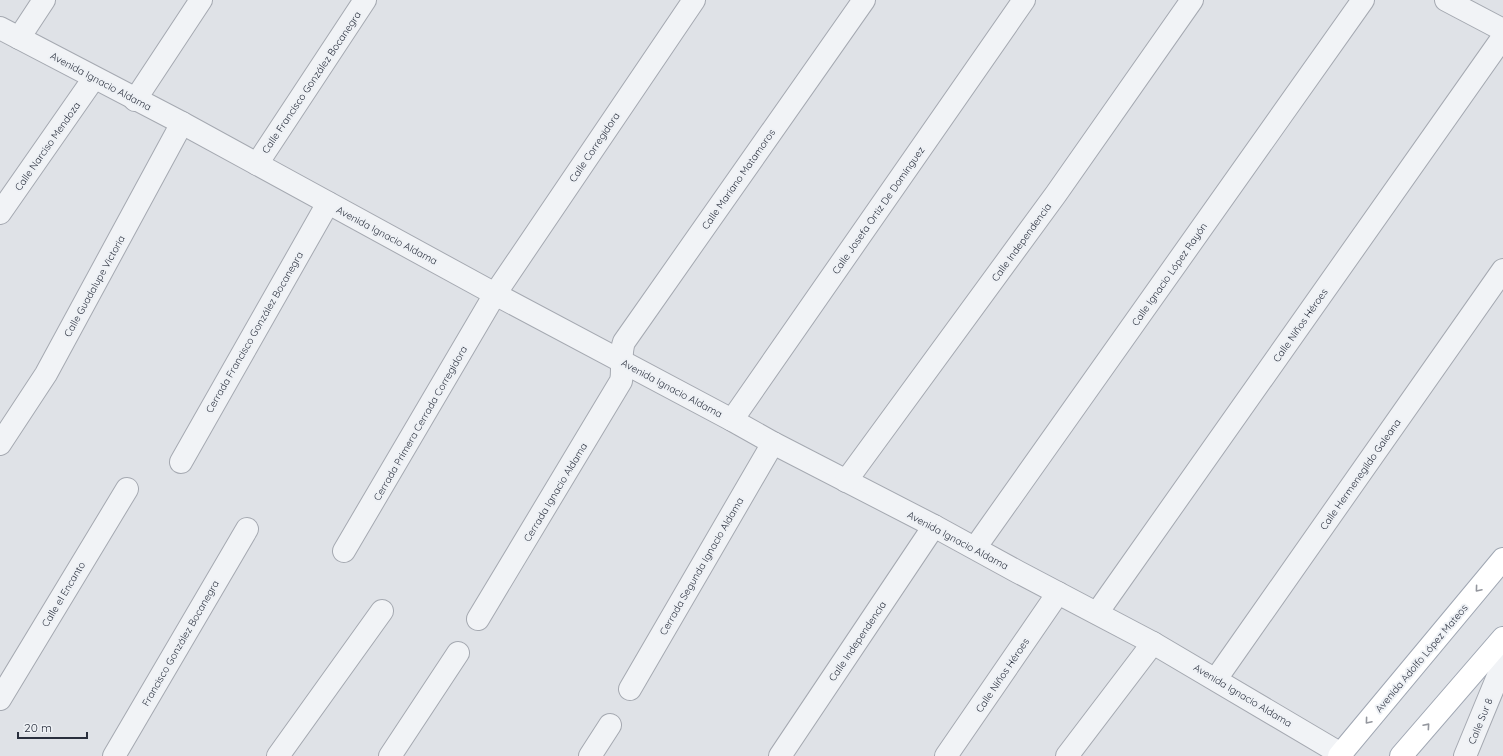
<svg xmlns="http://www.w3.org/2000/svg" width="1503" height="756" font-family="Quicksand,sans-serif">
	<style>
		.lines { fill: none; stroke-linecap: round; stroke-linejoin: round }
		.street-casing { stroke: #a5a9b1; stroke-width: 24 }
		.primary-casing { stroke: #9fa6b2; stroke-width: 24 }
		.street { stroke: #f1f3f6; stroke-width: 22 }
		.primary { stroke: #fff; stroke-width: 22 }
		.oneway { stroke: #94979e }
		.labels { text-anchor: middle; stroke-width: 4; stroke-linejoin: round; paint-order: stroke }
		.street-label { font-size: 10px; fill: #292f3d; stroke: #eef1f5 }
	</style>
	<rect width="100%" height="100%" fill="#dfe2e7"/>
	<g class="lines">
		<!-- street casing -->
		<g class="street-casing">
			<g id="street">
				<polyline points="1446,0 1503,30"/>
				<polyline points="0,28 182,123 495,294 732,420 773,443 934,526 1018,572 1153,643 1341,754"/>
				<polyline points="19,38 44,0"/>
				<polyline points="135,100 201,0"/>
				<polyline points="257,164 365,0"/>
				<polyline points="0,213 94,78"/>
				<polyline points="732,420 1024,0"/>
				<polyline points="0,444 46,374 182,123"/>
				<polyline points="181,462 328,203"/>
				<polyline points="846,481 1056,194 1192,0"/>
				<polyline points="975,548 1363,0"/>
				<polyline points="344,551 495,294 694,0"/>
				<polyline points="1097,613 1503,37"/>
				<path d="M478 619 621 381C624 367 619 356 624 342L864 0"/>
				<polyline points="1216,679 1503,270"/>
				<polyline points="630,689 773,443"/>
				<polyline points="0,699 127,489"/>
				<polyline points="114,756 247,529"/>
				<polyline points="278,756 382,611"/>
				<polyline points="390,756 458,653"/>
				<polyline points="590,756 610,725"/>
				<polyline points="780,756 934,526"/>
				<polyline points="946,756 1058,593"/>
				<polyline points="1067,756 1153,643"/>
				<polyline points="1465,756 1503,664"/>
			</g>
		</g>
		<!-- primary casing -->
		<g class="primary-casing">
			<g id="primary">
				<polyline points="1339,756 1503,559"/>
				<polyline points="1401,756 1503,638"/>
			</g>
		</g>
		<!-- street -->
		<use href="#street" class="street"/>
		<!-- primary -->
		<use href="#primary" class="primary"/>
	</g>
	<!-- one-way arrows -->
	<defs><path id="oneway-chevron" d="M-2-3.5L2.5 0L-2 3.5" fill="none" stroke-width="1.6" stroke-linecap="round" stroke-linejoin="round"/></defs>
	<g class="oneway">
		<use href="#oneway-chevron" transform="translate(1478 589) rotate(130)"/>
		<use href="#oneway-chevron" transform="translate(1368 721) rotate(130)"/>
		<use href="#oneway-chevron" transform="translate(1427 726) rotate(-49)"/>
	</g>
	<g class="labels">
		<!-- street labels -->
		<g class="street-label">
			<text transform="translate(101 81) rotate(28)" y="4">Avenida Ignacio Aldama</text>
			<text transform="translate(311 82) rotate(-56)" y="4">Calle Francisco González Bocanegra</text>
			<text transform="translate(47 146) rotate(-55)" y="4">Calle Narciso Mendoza</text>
			<text transform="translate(594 147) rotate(-56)" y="4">Calle Corregidora</text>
			<text transform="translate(738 179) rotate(-55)" y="4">Calle Mariano Matamoros</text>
			<text transform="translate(878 210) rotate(-55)" y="4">Calle Josefa Ortiz De Domínguez</text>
			<text transform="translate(387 235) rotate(28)" y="4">Avenida Ignacio Aldama</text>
			<text transform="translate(1021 242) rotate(-54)" y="4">Calle Independencia</text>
			<text transform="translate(1169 274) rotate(-55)" y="4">Calle Ignacio López Rayón</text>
			<text transform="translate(94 286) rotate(-61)" y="4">Calle Guadalupe Victoria</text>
			<text transform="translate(1300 325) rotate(-55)" y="4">Calle Niños Héroes</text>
			<text transform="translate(254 332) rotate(-60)" y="4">Cerrada Francisco González Bocanegra</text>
			<text transform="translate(672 388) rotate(28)" y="4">Avenida Ignacio Aldama</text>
			<text transform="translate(420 423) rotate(-60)" y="4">Cerrada Primera Cerrada Corregidora</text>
			<text transform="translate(1360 474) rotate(-55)" y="4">Calle Hermenegildo Galeana</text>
			<text transform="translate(555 492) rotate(-59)" y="4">Cerrada Ignacio Aldama</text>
			<text transform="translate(958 540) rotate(28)" y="4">Avenida Ignacio Aldama</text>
			<text transform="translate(701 566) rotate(-60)" y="4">Cerrada Segunda Ignacio Aldama</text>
			<text transform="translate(63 594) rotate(-59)" y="4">Calle el Encanto</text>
			<text transform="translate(857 641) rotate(-56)" y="4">Calle Independencia</text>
			<text transform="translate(180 643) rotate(-60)" y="4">Francisco González Bocanegra</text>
			<text transform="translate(1421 658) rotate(-50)" y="4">Avenida Adolfo López Mateos</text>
			<text transform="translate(1002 675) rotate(-56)" y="4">Calle Niños Héroes</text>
			<text transform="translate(1243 695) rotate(31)" y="4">Avenida Ignacio Aldama</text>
			<text transform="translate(1480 721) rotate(-68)" y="4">Calle Sur 8</text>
		</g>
	</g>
	<!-- scale -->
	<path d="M18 732v6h69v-6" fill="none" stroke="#292f3d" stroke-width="2"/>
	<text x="24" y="732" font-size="12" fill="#292f3d" stroke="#eef1f5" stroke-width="3" paint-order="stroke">20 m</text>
</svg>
